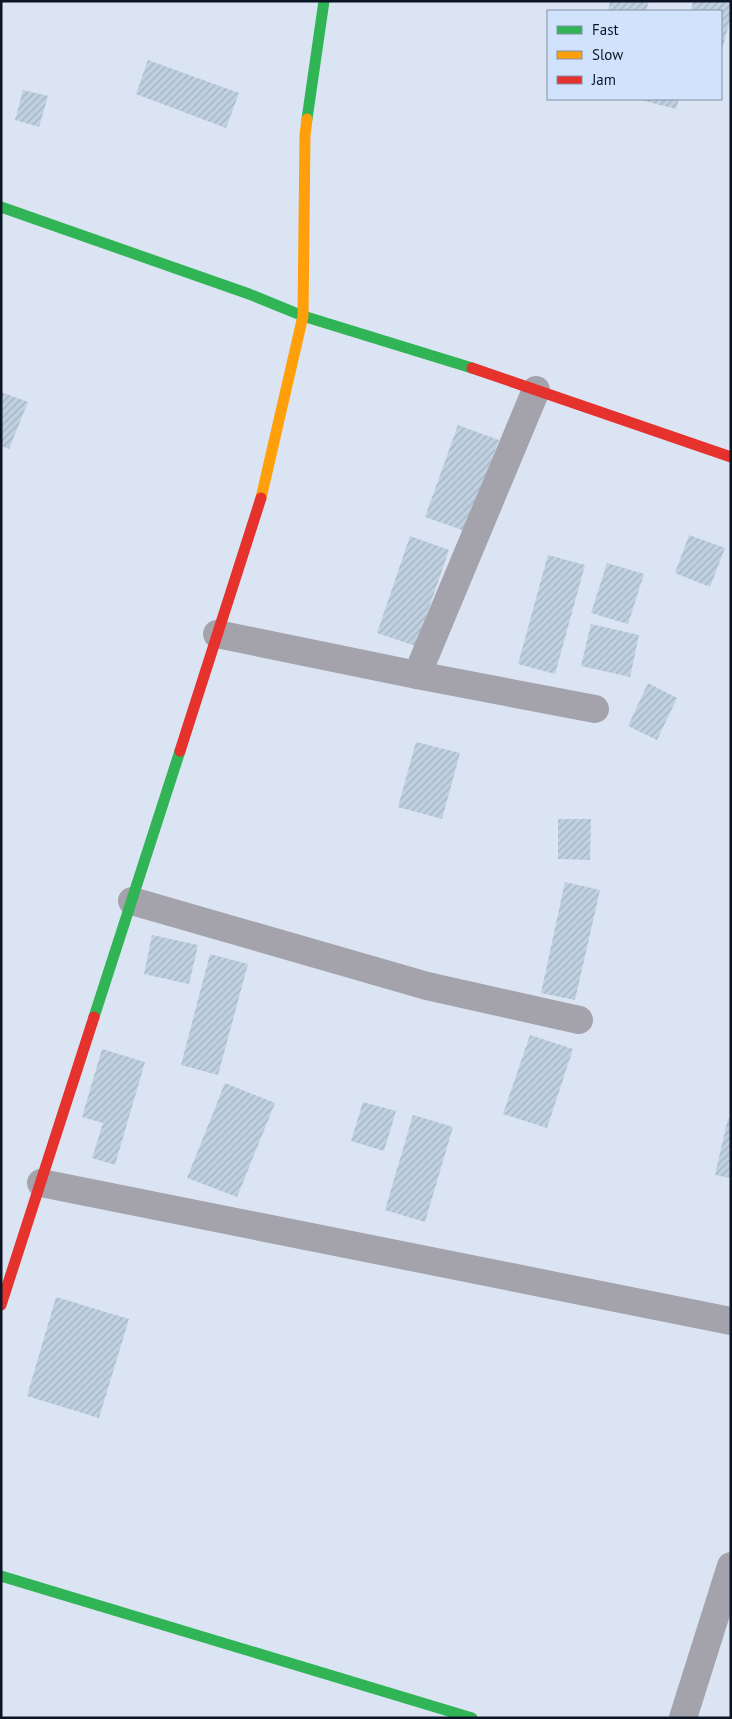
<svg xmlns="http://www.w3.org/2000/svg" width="732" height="1719" font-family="'PT Sans',sans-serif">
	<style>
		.building { fill: url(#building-hatch) }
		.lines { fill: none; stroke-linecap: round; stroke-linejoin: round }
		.street { stroke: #a4a3ab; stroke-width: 28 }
		.fast { stroke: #30b455; stroke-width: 11 }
		.slow { stroke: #ff9f0a; stroke-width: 11 }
		.jam { stroke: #e5322d; stroke-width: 11 }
	</style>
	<defs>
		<pattern id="building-hatch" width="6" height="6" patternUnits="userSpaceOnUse" patternTransform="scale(1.25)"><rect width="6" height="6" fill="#bfd0e0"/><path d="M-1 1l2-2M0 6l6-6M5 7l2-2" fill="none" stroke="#a3b2c0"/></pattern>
	</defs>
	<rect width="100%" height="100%" fill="#dbe4f3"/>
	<!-- building -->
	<g class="building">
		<polygon points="610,1 649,1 646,11 608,11"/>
		<polygon points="693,1 719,1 731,4 731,16 721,54 721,11 691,11"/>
		<polygon points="148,60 239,93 226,128 136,94"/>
		<polygon points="23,90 48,96 39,127 15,120"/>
		<polygon points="637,99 679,99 676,109"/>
		<polygon points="1,392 28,402 9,449 1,446"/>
		<polygon points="458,425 499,440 465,531 425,517"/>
		<polygon points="689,535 725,548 710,587 675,573"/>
		<polygon points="410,536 449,550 416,646 377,633"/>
		<polygon points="548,555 585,565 555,674 518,664"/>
		<polygon points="607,563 644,574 628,624 591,613"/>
		<polygon points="591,624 639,635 630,677 581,666"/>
		<polygon points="648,683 677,698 657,740 628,726"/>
		<polygon points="416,742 460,753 442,819 398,807"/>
		<polygon points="558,819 591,819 590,860 558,859"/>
		<polygon points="565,882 600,890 575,1000 541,993"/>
		<polygon points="152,935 198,945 189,984 144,974"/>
		<polygon points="210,954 248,964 218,1075 181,1065"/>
		<polygon points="530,1035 573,1049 547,1128 503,1114"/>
		<polygon points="102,1049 145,1062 115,1165 92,1158 103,1123 82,1117"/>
		<polygon points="225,1083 275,1103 237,1197 187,1178"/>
		<polygon points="363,1102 396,1111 384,1151 351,1141"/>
		<polygon points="413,1115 453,1127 425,1222 385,1210"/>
		<polygon points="728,1118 731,1119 731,1178 715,1175"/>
		<polygon points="56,1297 129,1319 99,1418 27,1396"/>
	</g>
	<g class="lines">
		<!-- street -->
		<g class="street">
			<polyline points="217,634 417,675 536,390"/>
			<polyline points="417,675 595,709"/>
			<polyline points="132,901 427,986 579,1020"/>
			<polyline points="41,1183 731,1321"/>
			<polyline points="683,1718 731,1566"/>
		</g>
		<!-- fast -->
		<g class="fast">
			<polyline points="307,119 324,1"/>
			<polyline points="1,207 249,294 303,316 472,368"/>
			<polyline points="94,1017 180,751"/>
			<polyline points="1,1576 472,1718"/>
		</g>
		<!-- slow -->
		<polyline class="slow" points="261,498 303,316 305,135 307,119"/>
		<!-- jam -->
		<g class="jam">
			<polyline points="472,368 731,457"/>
			<polyline points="180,751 261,498"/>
			<polyline points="1,1305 94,1017"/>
		</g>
	</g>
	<!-- border -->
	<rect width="732" height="1719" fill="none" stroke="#0c1525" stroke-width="5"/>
	<!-- legend -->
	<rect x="547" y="10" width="175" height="90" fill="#d1e2fd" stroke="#8290a7"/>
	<rect x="557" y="26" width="25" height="8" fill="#30b455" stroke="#8290a7"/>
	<text x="592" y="35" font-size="15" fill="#0c1525">Fast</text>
	<rect x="557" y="51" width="25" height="8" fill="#ff9f0a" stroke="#8290a7"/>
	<text x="592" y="60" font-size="15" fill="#0c1525">Slow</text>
	<rect x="557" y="76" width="25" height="8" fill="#e5322d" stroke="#8290a7"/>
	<text x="592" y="85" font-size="15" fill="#0c1525">Jam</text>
</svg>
